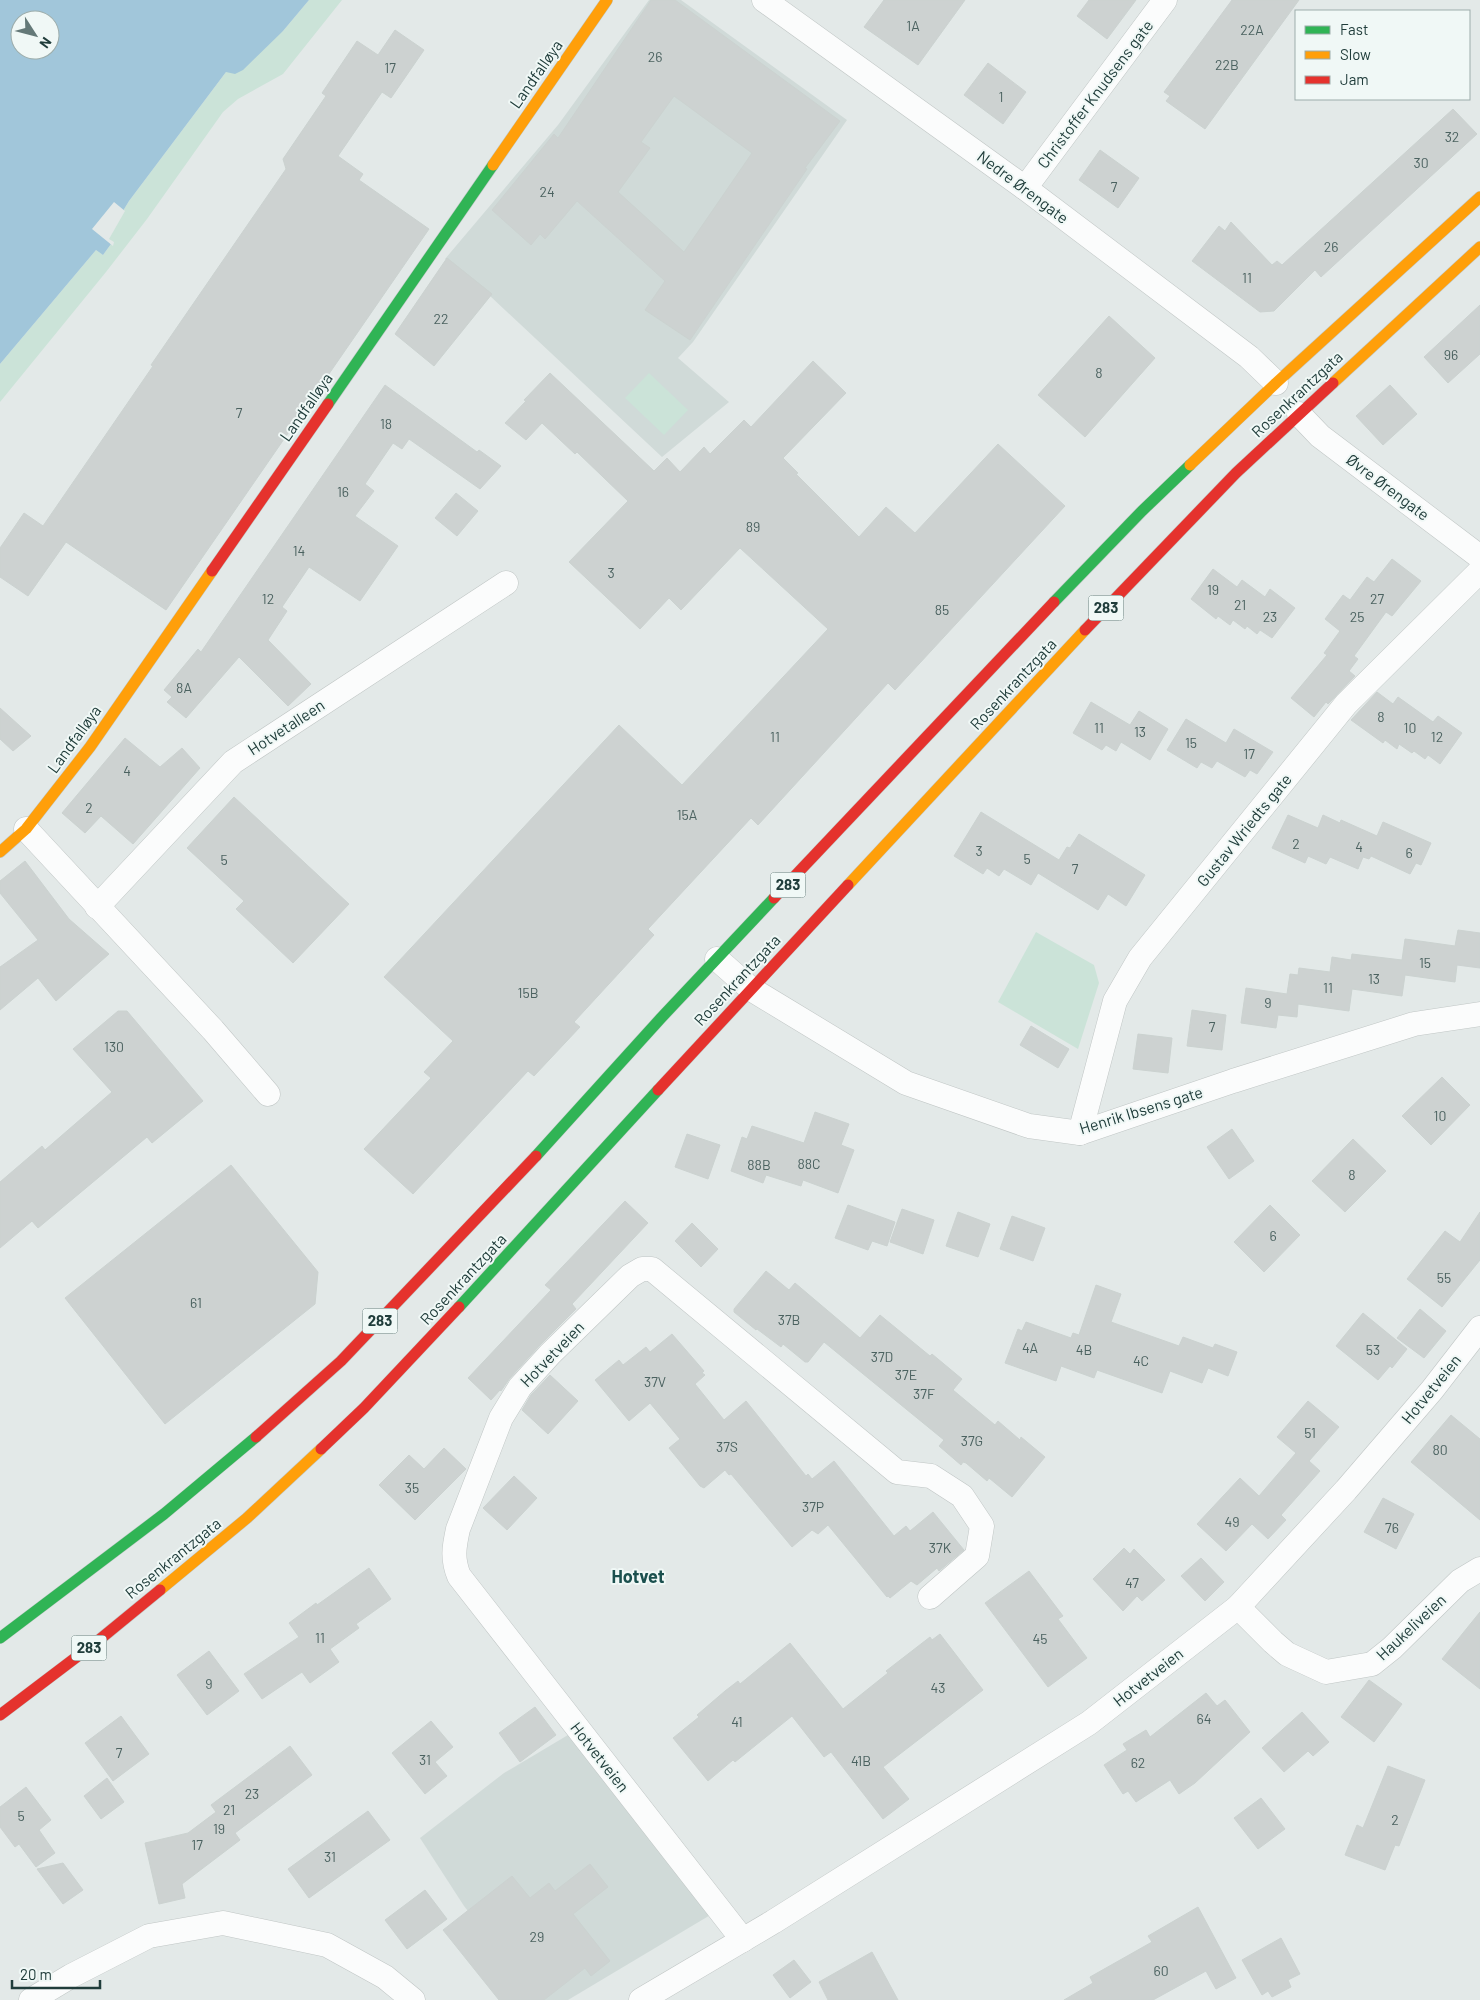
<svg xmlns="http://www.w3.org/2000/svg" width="1480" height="2000" font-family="Barlow,sans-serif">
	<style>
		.built { fill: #d0dad8 }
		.green { fill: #cbe3d8 }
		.water { fill: #a1c6da; fill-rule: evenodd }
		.pier { fill: #e3e9e8 }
		.building { fill: #cdd2d1; stroke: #cbd2d0; fill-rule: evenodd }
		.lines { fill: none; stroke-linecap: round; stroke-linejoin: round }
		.street-casing { stroke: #c0c6c5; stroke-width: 25 }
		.fast-casing { stroke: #bec7c5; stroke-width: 12 }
		.slow-casing { stroke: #bec7c5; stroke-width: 12 }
		.jam-casing { stroke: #bec7c5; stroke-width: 12 }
		.street { stroke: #fbfcfc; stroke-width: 24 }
		.fast { stroke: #30b455; stroke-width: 11 }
		.slow { stroke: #ff9f0a; stroke-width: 11 }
		.jam { stroke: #e5322d; stroke-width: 11 }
		.labels { text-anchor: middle; stroke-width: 4; stroke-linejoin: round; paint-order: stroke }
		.number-label { font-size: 14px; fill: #4b6260 }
		.shield { fill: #f0f8f6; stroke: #5e7573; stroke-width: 1 }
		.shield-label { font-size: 15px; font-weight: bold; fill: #203d3b }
		.street-label { font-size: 16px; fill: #203d3b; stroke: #f0f8f6 }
		.neighbourhood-label { font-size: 18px; font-weight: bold; fill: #1b504e; stroke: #f0f8f6 }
	</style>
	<rect width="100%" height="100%" fill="#e3e9e8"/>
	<!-- built -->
	<g class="built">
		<polygon points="649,0 681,0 847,120 693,342 678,358 729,402 662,457 489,295 445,259 558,125"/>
		<polygon points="568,1735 712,1914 568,2000 539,2000 464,1906 420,1838 504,1773"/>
	</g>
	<!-- green -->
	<g class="green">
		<polygon points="309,0 342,0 283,74 238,99 223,112 147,219 106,272 0,402 0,364 96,250 103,255 111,244 106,239 129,201 226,72 283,31"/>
		<polygon points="649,373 688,410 664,435 625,398"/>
		<polygon points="1036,932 1094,965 1099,983 1078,1049 998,1002"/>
	</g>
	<!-- water -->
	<path class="water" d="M0 0H309L283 31 243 70 235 74 226 72 129 201 106 239 111 244 103 255 96 250 0 364ZM20 20H50V50H20Z"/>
	<!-- pier -->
	<polygon class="pier" points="114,202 125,211 109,239 114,242 113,246 92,229"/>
	<!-- building -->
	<g class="building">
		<path d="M651 0H675L840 121 805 168 807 169 690 340 645 310 665 281 577 201 545 239 540 234 531 245 492 210 554 134 558 138ZM674 96 752 153 684 252 618 192 650 148 641 142Z"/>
		<polygon points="884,0 965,0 918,65 864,27"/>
		<polygon points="1089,0 1136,0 1107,39 1077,16"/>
		<polygon points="1232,0 1299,0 1205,129 1166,101 1170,96 1164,92"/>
		<polygon points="395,30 424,50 391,98 382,92 338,156 363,174 359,180 429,229 166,610 66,542 28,596 0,577 0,548 24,513 43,526 153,366 151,365 286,169 283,159 326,96 322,93 357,41 378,55"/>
		<polygon points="988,63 1026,92 1003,124 964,95"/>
		<polygon points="1453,109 1477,134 1321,277 1315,270 1274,311 1260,312 1192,261 1219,226 1225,231 1231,222 1272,265 1277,261 1282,265"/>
		<polygon points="1100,150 1139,178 1118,208 1079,180"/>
		<polygon points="447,258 492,294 434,366 395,334"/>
		<polygon points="1480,305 1480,354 1448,383 1424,357"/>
		<polygon points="1109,316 1155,358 1085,437 1038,395"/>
		<polygon points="813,361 846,393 783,458 798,473 796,474 859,537 886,507 915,533 998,444 1065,506 895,690 888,683 758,825 751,818 648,929 654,935 574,1022 580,1027 534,1076 528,1071 413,1194 364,1149 431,1078 424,1072 453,1041 384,977 619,725 682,785 828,629 740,548 681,610 669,598 640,629 569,562 628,501 577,452 575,454 542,423 526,440 505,423 526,401 524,400 550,373 654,471 667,458 680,472 704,447 710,454 744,420 751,427"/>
		<polygon points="385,385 477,452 479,450 501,466 480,489 409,439 402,449 393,443 365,484 374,491 355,516 398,546 360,601 309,567 282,607 287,611 268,640 311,684 288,706 239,657 186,718 167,702 172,697 164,690 198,649 201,652"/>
		<polygon points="1390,385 1417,414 1383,445 1356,416"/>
		<polygon points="456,493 478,511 457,536 435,518"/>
		<polygon points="1392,559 1421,581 1392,616 1386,612 1354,656 1358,659 1349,671 1355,676 1328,704 1326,702 1314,717 1291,698 1327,655 1324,653 1340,631 1325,619 1343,595 1350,600 1367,577 1374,582"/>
		<polygon points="1213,569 1237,587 1242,580 1265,597 1270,589 1295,608 1272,638 1260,630 1257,634 1247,626 1245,629 1233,620 1230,625 1218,616 1216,619 1191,599"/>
		<polygon points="1377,692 1393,704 1398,697 1433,722 1438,716 1462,733 1440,764 1428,755 1425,759 1414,751 1412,753 1399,744 1397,749 1385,740 1383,743 1351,720"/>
		<polygon points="1091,702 1130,725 1139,711 1168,729 1150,760 1121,742 1116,751 1106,745 1102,750 1073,733"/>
		<polygon points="0,708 31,736 13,751 0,739"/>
		<polygon points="1186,719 1226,743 1234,729 1273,752 1257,774 1250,770 1245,777 1217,761 1212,768 1201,762 1197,768 1167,750"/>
		<polygon points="125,738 160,767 182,748 200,768 133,844 101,816 85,833 62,813"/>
		<polygon points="234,797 349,904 293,963 236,909 244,901 187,848"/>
		<polygon points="981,812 1059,860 1067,847 1070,848 1079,834 1145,875 1126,906 1108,894 1098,910 1038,873 1031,885 1004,869 999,876 987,868 983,874 954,856"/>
		<polygon points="1288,815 1318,828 1323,815 1340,823 1341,820 1377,836 1383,822 1431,843 1421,865 1416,863 1410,874 1371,856 1369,859 1363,857 1358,869 1330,857 1326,864 1308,856 1305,863 1272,848"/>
		<polygon points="25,861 69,919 109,954 56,1001 38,978 0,1010 0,967 38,940 0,893 0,881"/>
		<polygon points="1458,930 1480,933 1480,968 1457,965 1455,982 1405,975 1402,996 1352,989 1349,1011 1298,1004 1297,1017 1278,1015 1276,1028 1241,1023 1246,988 1287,994 1290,974 1298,975 1299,968 1330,972 1332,957 1351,960 1352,954 1402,960 1405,939 1455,946"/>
		<polygon points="1192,1010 1226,1015 1222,1050 1187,1046"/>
		<polygon points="118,1011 127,1011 203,1101 152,1143 147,1137 38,1228 32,1221 0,1248 0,1182 42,1146 45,1150 112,1092 73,1049"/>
		<polygon points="1031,1026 1069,1049 1058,1068 1020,1045"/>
		<polygon points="1138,1034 1172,1038 1168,1073 1133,1069"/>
		<polygon points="1442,1077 1470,1105 1431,1145 1402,1116"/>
		<polygon points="815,1112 849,1124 841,1145 854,1150 838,1193 803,1180 801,1186 766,1175 763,1183 731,1171 742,1137 747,1139 752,1126 804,1143"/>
		<polygon points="1232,1129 1254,1161 1229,1179 1207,1147"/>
		<polygon points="687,1134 720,1145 708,1179 675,1167"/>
		<polygon points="1353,1139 1386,1171 1345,1212 1312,1181"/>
		<polygon points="231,1165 318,1272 315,1304 165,1424 65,1298"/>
		<polygon points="625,1201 648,1223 572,1304 576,1309 540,1345 510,1378 501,1391 500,1390 491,1400 468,1378 551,1290 545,1285"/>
		<polygon points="848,1205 895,1222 887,1246 872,1241 868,1250 835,1238"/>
		<polygon points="1270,1205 1300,1235 1264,1272 1234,1242"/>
		<polygon points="902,1209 934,1220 923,1254 890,1242"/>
		<polygon points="958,1212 990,1224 978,1257 946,1246"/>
		<polygon points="1480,1212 1480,1260 1442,1307 1407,1279 1445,1231 1460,1242"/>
		<polygon points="1012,1216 1045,1228 1033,1261 1000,1249"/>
		<polygon points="692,1223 718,1249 701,1267 675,1241"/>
		<polygon points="766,1271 789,1290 795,1283 860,1338 880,1315 930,1356 932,1354 962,1379 953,1390 995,1425 998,1421 1020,1440 1021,1437 1045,1457 1012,1497 989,1478 987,1481 966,1463 963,1462 961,1465 939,1446 944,1440 824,1342 808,1362 805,1362 783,1344 781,1347 757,1329 756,1330 734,1312 734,1309"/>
		<polygon points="1096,1285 1121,1294 1111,1322 1179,1346 1183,1337 1213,1348 1215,1344 1237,1352 1228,1376 1208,1368 1202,1383 1170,1371 1162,1393 1097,1370 1094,1378 1061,1366 1056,1381 1005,1363 1018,1329 1022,1331 1026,1322 1071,1338 1073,1333 1079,1335"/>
		<polygon points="1420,1309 1446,1331 1424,1358 1397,1338"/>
		<polygon points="1363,1313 1407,1349 1392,1368 1390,1366 1378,1380 1336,1346"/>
		<polygon points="672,1334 704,1371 702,1373 705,1375 695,1384 724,1420 746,1401 806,1476 808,1474 812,1479 834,1461 894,1536 906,1526 910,1531 933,1512 964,1550 939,1571 937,1568 917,1585 911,1581 890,1598 888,1596 887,1597 828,1525 818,1534 812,1530 792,1547 731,1474 729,1475 725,1470 704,1488 700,1486 669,1448 680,1439 650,1403 629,1421 595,1380 619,1360 623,1365 646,1347 650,1352"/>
		<polygon points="550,1375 578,1401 548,1434 522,1410 531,1395"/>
		<polygon points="1308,1401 1339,1427 1309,1461 1320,1471 1281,1515 1286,1520 1268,1539 1252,1524 1226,1551 1197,1524 1240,1478 1259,1496 1296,1453 1277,1437"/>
		<polygon points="1451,1415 1480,1439 1480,1520 1411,1462"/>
		<polygon points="444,1448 466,1469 415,1520 379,1485 409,1455 424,1469"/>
		<polygon points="514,1476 537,1498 507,1530 483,1508"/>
		<polygon points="1383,1498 1414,1514 1396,1549 1364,1532"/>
		<polygon points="1124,1548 1130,1554 1134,1549 1165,1580 1142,1601 1137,1596 1123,1611 1093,1579"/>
		<polygon points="1201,1558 1224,1582 1205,1601 1181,1576"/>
		<polygon points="369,1568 391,1599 356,1624 359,1628 330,1649 339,1662 310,1683 302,1672 262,1699 244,1674 299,1637 289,1623 316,1603 317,1605"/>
		<polygon points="1029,1571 1063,1616 1058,1619 1087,1658 1048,1687 985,1603"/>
		<polygon points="1480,1612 1480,1689 1442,1659"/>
		<polygon points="940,1634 983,1690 883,1767 909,1799 883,1819 831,1752 824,1757 792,1716 735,1762 733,1760 708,1781 673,1738 699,1717 697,1715 725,1691 738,1681 740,1684 790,1643 843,1709 888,1673 886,1671 930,1637 932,1640"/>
		<polygon points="209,1651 239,1691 207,1715 177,1675"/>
		<polygon points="1369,1680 1402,1704 1374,1742 1341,1717"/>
		<polygon points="1206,1693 1217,1706 1225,1700 1250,1732 1195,1783 1179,1794 1170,1780 1136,1802 1128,1791 1123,1794 1104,1765 1127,1750 1123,1744 1146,1730 1150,1737"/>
		<polygon points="535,1707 556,1735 520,1762 499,1733"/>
		<polygon points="1302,1712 1329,1742 1313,1756 1308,1751 1284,1772 1262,1748"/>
		<polygon points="121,1716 149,1754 113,1781 85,1743"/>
		<polygon points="431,1721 453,1747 435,1762 447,1776 425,1794 392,1753"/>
		<polygon points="290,1746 312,1775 235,1833 240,1840 182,1884 185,1898 159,1904 145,1843 188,1833 216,1812 211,1805"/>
		<polygon points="1388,1766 1425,1780 1399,1846 1395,1845 1385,1870 1345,1855 1357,1825 1363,1828"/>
		<polygon points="107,1778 124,1802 101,1819 84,1796"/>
		<polygon points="26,1787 51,1820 39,1830 55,1853 36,1867 19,1844 15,1847 0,1827 0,1807"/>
		<polygon points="1261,1798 1285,1829 1258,1849 1234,1818"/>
		<polygon points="368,1811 390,1840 309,1898 288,1869"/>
		<polygon points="63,1863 83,1890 63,1904 37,1869"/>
		<polygon points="590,1864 608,1887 573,1914 610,1961 591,1976 585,1968 544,2000 499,2000 443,1930 512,1876 530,1898 549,1883 555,1891"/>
		<polygon points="425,1890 447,1919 407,1949 385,1920"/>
		<polygon points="1198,1907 1236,1978 1216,1989 1206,1971 1153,2000 1064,2000 1093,1983 1090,1977 1152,1942 1148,1936"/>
		<polygon points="1281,1938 1300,1974 1288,1980 1291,1987 1272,1997 1268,1991 1262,1995 1242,1960"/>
		<polygon points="872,1952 898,2000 828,2000 819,1982"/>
		<polygon points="794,1960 811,1982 790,1998 773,1975"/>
	</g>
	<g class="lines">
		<!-- street casing -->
		<g class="street-casing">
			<g id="street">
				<polyline points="764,0 1025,188 1249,357 1276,383"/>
				<polyline points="1025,188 1165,0"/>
				<polyline points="1299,414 1320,436 1480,557"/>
				<polyline points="26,829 213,1030 268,1094"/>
				<polyline points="97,907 233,762 506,583"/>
				<polyline points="717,959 751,989 906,1083 1029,1126 1080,1133 1233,1081 1414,1024 1480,1014"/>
				<polyline points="1080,1133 1115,1001 1140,958 1346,704 1480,571"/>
				<polyline points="1238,1607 1273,1642 1287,1654 1326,1672 1372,1664 1392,1648 1460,1581 1480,1569"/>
				<path d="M743 1940 459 1576C452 1559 454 1547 458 1529L501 1418 520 1387 550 1354 630 1276 642 1269H652L897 1472 931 1476 962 1496 982 1526 977 1556 930 1597"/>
				<polyline points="31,2000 71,1976 149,1936 223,1923 327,1945 385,1977 413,2000"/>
				<polyline points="641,2000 773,1922 1089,1723 1238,1607 1346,1490 1432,1390 1480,1328"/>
			</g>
		</g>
		<!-- fast casing -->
		<g class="fast-casing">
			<g id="fast">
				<polyline points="328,404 493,165"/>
				<polyline points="1054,602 1142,511 1190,465"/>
				<polyline points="536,1156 661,1018 774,898"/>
				<polyline points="459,1307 658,1090"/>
				<polyline points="0,1638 164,1514 256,1437"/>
			</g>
		</g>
		<!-- slow casing -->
		<g class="slow-casing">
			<g id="slow">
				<polyline points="493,165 607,0"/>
				<polyline points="1333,383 1480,247"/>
				<polyline points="1190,465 1276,383 1480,197"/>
				<polyline points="0,852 26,829 90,747 212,571"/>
				<polyline points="848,885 1085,630"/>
				<polyline points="160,1590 247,1518 321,1449"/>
			</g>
		</g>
		<!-- jam casing -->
		<g class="jam-casing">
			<g id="jam">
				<polyline points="212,571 328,404"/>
				<polyline points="1085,630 1236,473 1333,383"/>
				<polyline points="774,898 1054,602"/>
				<polyline points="658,1090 848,885"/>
				<polyline points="256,1437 341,1361 536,1156"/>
				<polyline points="321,1449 364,1408 459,1307"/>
				<polyline points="0,1715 99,1640 160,1590"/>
			</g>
		</g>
		<!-- street -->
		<use href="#street" class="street"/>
		<!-- fast -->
		<use href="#fast" class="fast"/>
		<!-- slow -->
		<use href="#slow" class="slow"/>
		<!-- jam -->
		<use href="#jam" class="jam"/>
	</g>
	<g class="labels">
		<!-- number labels -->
		<g class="number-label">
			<text x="913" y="31">1A</text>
			<text x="1252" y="35">22A</text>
			<text x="655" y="62">26</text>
			<text x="1227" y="70">22B</text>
			<text x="390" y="73">17</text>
			<text x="1001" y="102">1</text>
			<text x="1452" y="142">32</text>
			<text x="1421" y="168">30</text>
			<text x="1114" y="192">7</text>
			<text x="547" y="197">24</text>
			<text x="1331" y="252">26</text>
			<text x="1247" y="283">11</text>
			<text x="441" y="324">22</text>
			<text x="1451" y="360">96</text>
			<text x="1099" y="378">8</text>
			<text x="239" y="418">7</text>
			<text x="386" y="429">18</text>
			<text x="343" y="497">16</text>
			<text x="753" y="532">89</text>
			<text x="299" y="556">14</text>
			<text x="611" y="578">3</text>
			<text x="1213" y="595">19</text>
			<text x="268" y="604">12</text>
			<text x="1377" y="604">27</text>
			<text x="1240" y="610">21</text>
			<text x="942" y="615">85</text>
			<text x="1270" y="622">23</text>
			<text x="1357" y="622">25</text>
			<text x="184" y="693">8A</text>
			<text x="1381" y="722">8</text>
			<text x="1099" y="733">11</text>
			<text x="1410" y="733">10</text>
			<text x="1140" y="737">13</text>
			<text x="775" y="742">11</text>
			<text x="1437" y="742">12</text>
			<text x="1191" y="748">15</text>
			<text x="1249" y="759">17</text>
			<text x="127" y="776">4</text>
			<text x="89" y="813">2</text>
			<text x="687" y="820">15A</text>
			<text x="1296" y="849">2</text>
			<text x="1359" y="852">4</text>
			<text x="979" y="856">3</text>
			<text x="1409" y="858">6</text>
			<text x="1027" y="864">5</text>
			<text x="224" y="865">5</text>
			<text x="1075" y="874">7</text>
			<text x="1425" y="968">15</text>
			<text x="1374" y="984">13</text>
			<text x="1328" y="993">11</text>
			<text x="528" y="998">15B</text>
			<text x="1268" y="1008">9</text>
			<text x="1212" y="1032">7</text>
			<text x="114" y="1052">130</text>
			<text x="1440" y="1121">10</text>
			<text x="809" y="1169">88C</text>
			<text x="759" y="1170">88B</text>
			<text x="1352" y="1180">8</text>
			<text x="1273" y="1241">6</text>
			<text x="1444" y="1283">55</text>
			<text x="196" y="1308">61</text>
			<text x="789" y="1325">37B</text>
			<text x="1030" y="1353">4A</text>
			<text x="1084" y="1355">4B</text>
			<text x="1373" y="1355">53</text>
			<text x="882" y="1362">37D</text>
			<text x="1141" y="1366">4C</text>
			<text x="906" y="1380">37E</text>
			<text x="655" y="1387">37V</text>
			<text x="924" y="1399">37F</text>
			<text x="1310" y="1438">51</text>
			<text x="972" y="1446">37G</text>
			<text x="727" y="1452">37S</text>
			<text x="1440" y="1455">80</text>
			<text x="412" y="1493">35</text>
			<text x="813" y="1512">37P</text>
			<text x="1232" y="1527">49</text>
			<text x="1392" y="1533">76</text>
			<text x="940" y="1553">37K</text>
			<text x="1132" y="1588">47</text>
			<text x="320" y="1643">11</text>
			<text x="1040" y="1644">45</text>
			<text x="209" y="1689">9</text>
			<text x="938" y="1693">43</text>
			<text x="1204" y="1724">64</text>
			<text x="737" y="1727">41</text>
			<text x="119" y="1758">7</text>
			<text x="425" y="1765">31</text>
			<text x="861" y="1766">41B</text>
			<text x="1138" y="1768">62</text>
			<text x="252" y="1799">23</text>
			<text x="229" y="1815">21</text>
			<text x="21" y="1821">5</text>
			<text x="1395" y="1825">2</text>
			<text x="219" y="1834">19</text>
			<text x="197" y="1850">17</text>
			<text x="330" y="1862">31</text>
			<text x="537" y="1942">29</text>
			<text x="1161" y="1976">60</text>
		</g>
		<!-- shield labels -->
		<g class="shield">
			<rect x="1088.5" y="595.5" width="35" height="25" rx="4"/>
			<rect x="770.5" y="872.5" width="35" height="25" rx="4"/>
			<rect x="362.5" y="1308.5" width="35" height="25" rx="4"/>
			<rect x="71.5" y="1635.5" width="35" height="25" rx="4"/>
		</g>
		<g class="shield-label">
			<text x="1106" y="613">283</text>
			<text x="788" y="890">283</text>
			<text x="380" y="1326">283</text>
			<text x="89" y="1653">283</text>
		</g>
		<!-- street labels -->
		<g class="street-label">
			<text transform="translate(536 74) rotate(-55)" y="6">Landfalløya</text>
			<text transform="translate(1095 94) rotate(-53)" y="6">Christoffer Knudsens gate</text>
			<text transform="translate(1023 187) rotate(37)" y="6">Nedre Ørengate</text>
			<text transform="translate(1297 394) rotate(-43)" y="6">Rosenkrantzgata</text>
			<text transform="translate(306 407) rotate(-55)" y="6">Landfalløya</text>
			<text transform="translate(1388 487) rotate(37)" y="6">Øvre Ørengate</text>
			<text transform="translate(1013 684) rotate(-47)" y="6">Rosenkrantzgata</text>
			<text transform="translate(286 727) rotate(-33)" y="6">Hotvetalleen</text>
			<text transform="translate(74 739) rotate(-54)" y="6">Landfalløya</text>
			<text transform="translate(1244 830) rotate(-51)" y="6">Gustav Wriedts gate</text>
			<text transform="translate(737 980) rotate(-47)" y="6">Rosenkrantzgata</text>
			<text transform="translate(1141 1110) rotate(-17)" y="6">Henrik Ibsens gate</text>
			<text transform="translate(463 1279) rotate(-47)" y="6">Rosenkrantzgata</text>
			<text transform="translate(552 1354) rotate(-46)" y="6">Hotvetveien</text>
			<text transform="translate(1431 1389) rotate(-51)" y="6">Hotvetveien</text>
			<text transform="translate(173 1558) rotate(-39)" y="6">Rosenkrantzgata</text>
			<text transform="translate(1411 1627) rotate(-43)" y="6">Haukeliveien</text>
			<text transform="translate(1148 1677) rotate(-38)" y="6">Hotvetveien</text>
			<text transform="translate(600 1757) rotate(52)" y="6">Hotvetveien</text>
		</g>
		<!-- neighbourhood labels -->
		<g class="neighbourhood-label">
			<text x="638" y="1583">Hotvet</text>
		</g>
	</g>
	<!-- legend -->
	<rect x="1295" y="10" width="175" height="90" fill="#f0f8f6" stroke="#9dadab"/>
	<rect x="1305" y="26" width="25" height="8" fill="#30b455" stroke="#9dadab"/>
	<text x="1340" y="35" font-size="15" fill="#203d3b">Fast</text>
	<rect x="1305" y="51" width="25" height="8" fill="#ff9f0a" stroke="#9dadab"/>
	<text x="1340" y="60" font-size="15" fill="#203d3b">Slow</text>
	<rect x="1305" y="76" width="25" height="8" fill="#e5322d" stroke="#9dadab"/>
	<text x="1340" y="85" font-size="15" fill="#203d3b">Jam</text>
	<!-- north arrow -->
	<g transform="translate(35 35) rotate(126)"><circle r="24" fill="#f0f8f6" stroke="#9dadab"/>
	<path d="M0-4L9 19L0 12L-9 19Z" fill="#647978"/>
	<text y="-8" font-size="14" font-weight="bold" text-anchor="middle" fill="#203d3b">N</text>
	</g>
	<!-- scale -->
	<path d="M12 1980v8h88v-8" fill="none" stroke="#203d3b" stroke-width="2.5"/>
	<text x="20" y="1980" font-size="15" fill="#203d3b" stroke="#f0f8f6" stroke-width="4" paint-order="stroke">20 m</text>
</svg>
